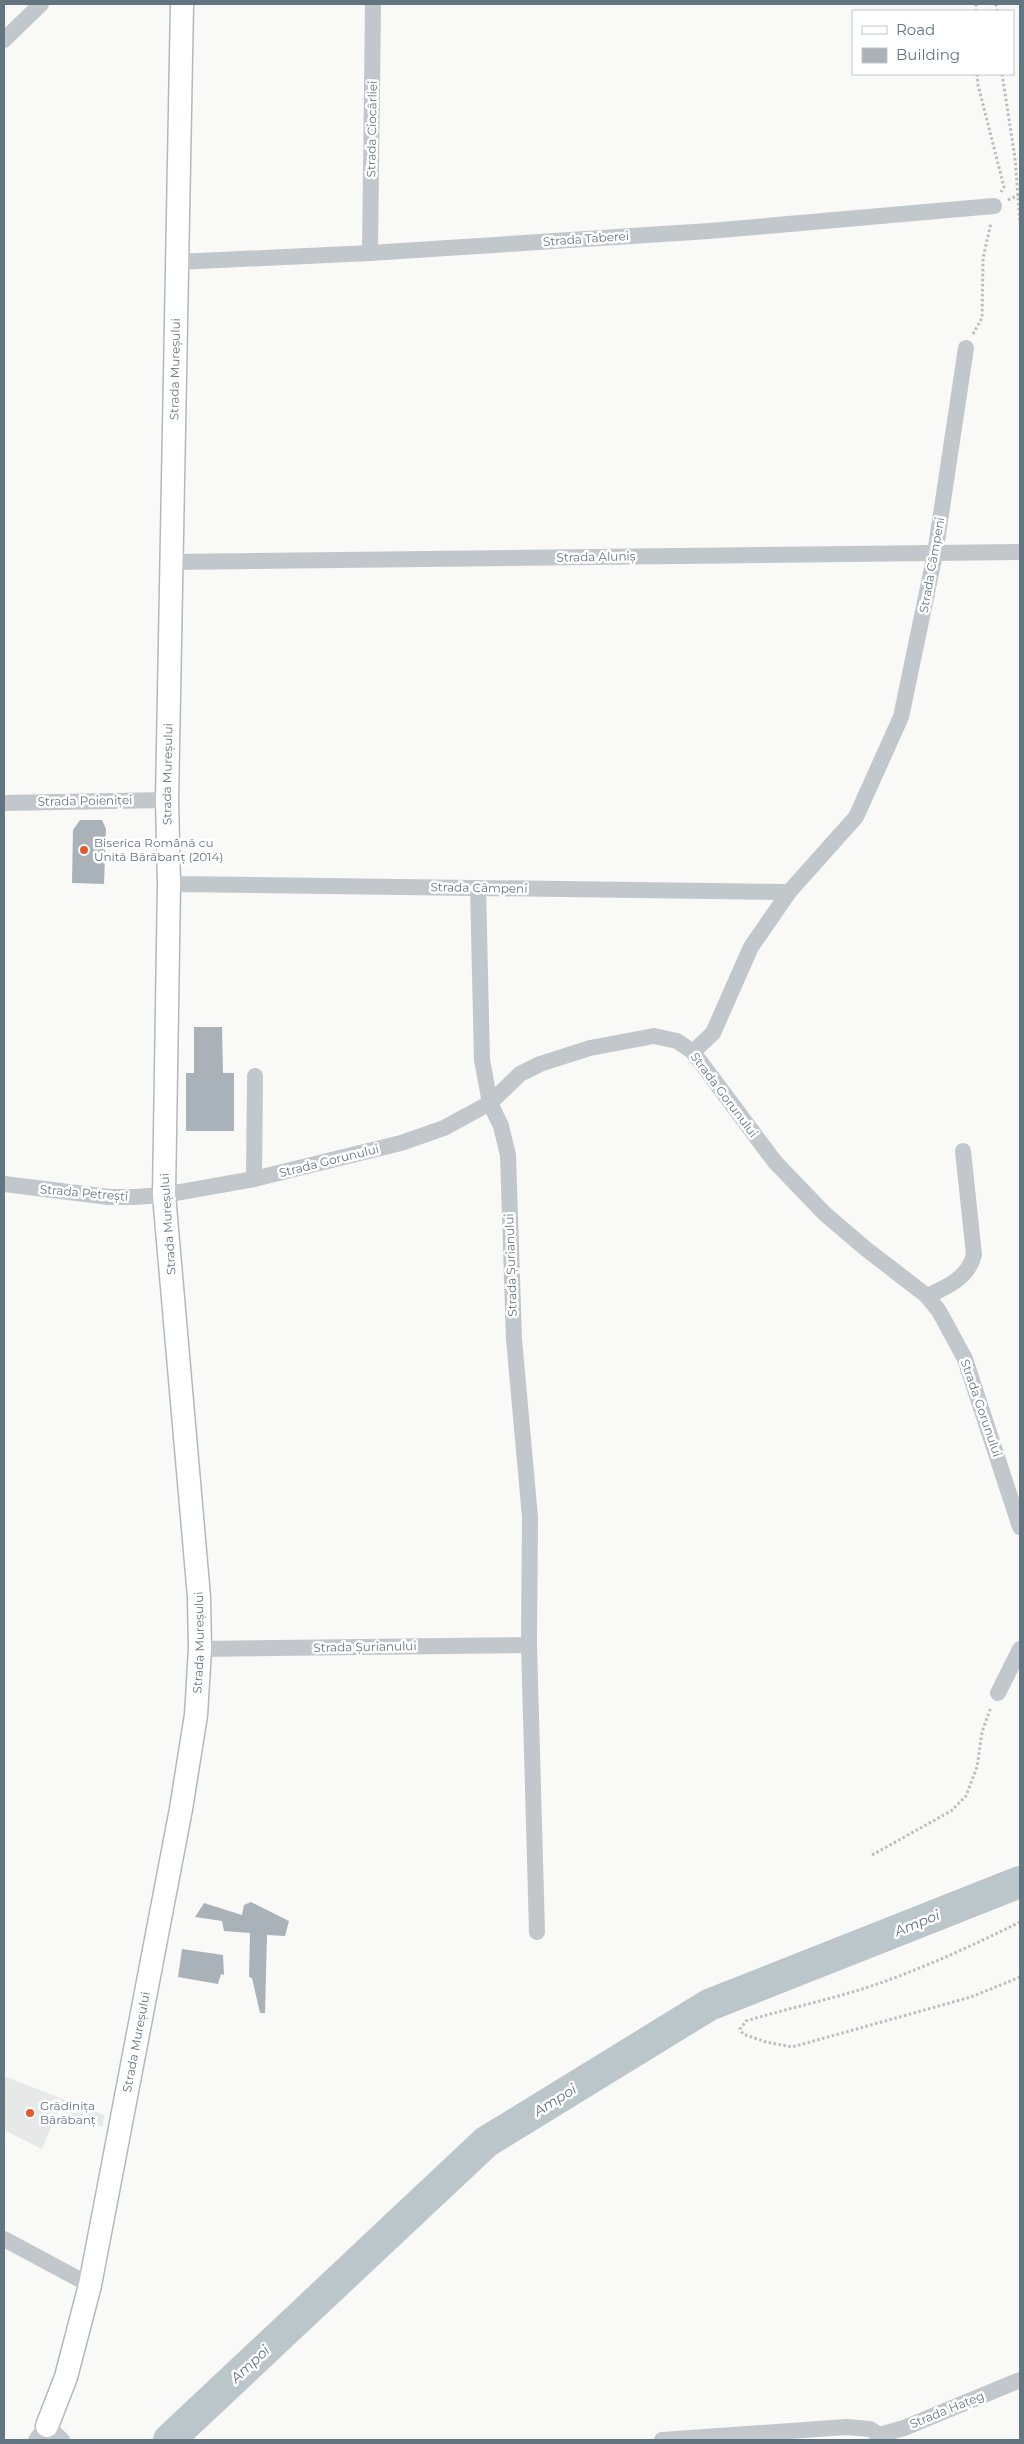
<svg xmlns="http://www.w3.org/2000/svg" width="1024" height="2444" font-family="Montserrat,sans-serif">
	<style>
		.built { fill: #e7e8e8 }
		.lines { fill: none; stroke-linecap: round; stroke-linejoin: round }
		.river { stroke: #bac6ca; stroke-width: 32 }
		.building { fill: #a9b2b8 }
		.secondary-casing { stroke: #b2b9be; stroke-width: 25 }
		.path { stroke: #babec1; stroke-width: 3; stroke-dasharray: 2.5 2.5; stroke-linecap: butt }
		.street { stroke: #c2c7cb; stroke-width: 16 }
		.secondary { stroke: #fff; stroke-width: 22 }
		.poi-dot { fill: #e5582c; stroke: #fff; stroke-width: 2 }
		.labels { text-anchor: middle; stroke-width: 5; stroke-linejoin: round; paint-order: stroke }
		.street-label { font-size: 12px; fill: #647582; stroke: #fff }
		.poi-label { font-size: 12px; fill: #647582; stroke: #fff; text-anchor: start }
		.water-label { font-size: 14px; font-style: italic; fill: #5f747c; stroke: #fff }
	</style>
	<rect width="100%" height="100%" fill="#f9f9f7"/>
	<!-- built -->
	<polygon class="built" points="4,2076 104,2115 103,2127 58,2111 42,2149 4,2130"/>
	<g class="lines">
		<!-- river -->
		<polyline class="river" points="169,2440 486,2142 709,2005 1020,1882"/>
	</g>
	<!-- building -->
	<g class="building">
		<polygon points="80,820 102,820 106,829 104,884 72,883 73,830"/>
		<polygon points="194,1027 222,1027 223,1073 234,1073 234,1131 186,1131 186,1073 194,1073"/>
		<polygon points="251,1902 289,1921 285,1936 267,1935 265,2013 260,2013 252,1978 249,1977 250,1933 224,1931 222,1921 195,1917 204,1903 242,1915 244,1905"/>
		<polygon points="182,1949 223,1955 224,1975 221,1974 218,1984 178,1977"/>
	</g>
	<g class="lines">
		<!-- secondary casing -->
		<g class="secondary-casing">
			<g id="secondary">
				<path id="s1" d="M47 2426 66 2377 90 2285 181 1809 196 1715 200 1649 199 1597 164 1195 169 884 167 800 182 4"/>
			</g>
		</g>
		<!-- path -->
		<g class="path">
			<polyline points="976,4 976,11"/>
			<polyline points="996,4 997,11"/>
			<polyline points="977,74 978,85 1004,187 1001,192"/>
			<polyline points="1002,74 1015,158 1020,222"/>
			<polyline points="1008,200 1020,194"/>
			<polyline points="973,334 982,318 983,258 991,223"/>
			<polyline points="872,1855 951,1811 966,1796 977,1767 982,1732 991,1707"/>
			<path d="M1020 1922C976 1944 930 1965 883 1982 838 1998 792 2007 746 2021L740 2029 743 2034 766 2042 792 2047 971 1997 1020 1977"/>
		</g>
		<!-- street -->
		<g class="street">
			<polyline points="4,40 41,4"/>
			<polyline points="370,253 373,4"/>
			<polyline points="177,262 370,253 709,231 994,206"/>
			<polyline points="171,562 1020,552"/>
			<polyline points="4,803 167,800"/>
			<polyline points="169,884 789,892"/>
			<polyline points="478,888 482,1060 490,1103 501,1126 508,1155 514,1339 530,1517 529,1645 537,1932"/>
			<polyline points="693,1052 713,1033 751,947 789,892 856,817 901,717 935,554 966,348"/>
			<polyline points="254,1179 255,1076"/>
			<polyline points="4,1184 109,1197 134,1197 164,1195 254,1179 401,1143 444,1128 490,1103 520,1074 540,1064 590,1048 654,1036 677,1041 693,1052 775,1162 825,1214 866,1249 927,1296 939,1311 965,1359 1020,1527"/>
			<path d="M927 1296C947 1287 968 1278 974 1255L963 1151"/>
			<polyline points="200,1649 529,1645"/>
			<polyline points="998,1693 1020,1649"/>
			<polyline points="4,2239 90,2285"/>
			<polyline points="879,2435 904,2428 1020,2380"/>
			<polyline points="36,2440 47,2426 62,2440"/>
			<polyline points="662,2440 846,2427 870,2429 879,2435"/>
		</g>
		<!-- secondary -->
		<use href="#secondary" class="secondary"/>
	</g>
	<!-- markers -->
	<g class="poi-dot">
		<circle cx="84" cy="850" r="5"/>
		<circle cx="30" cy="2113" r="5"/>
	</g>
	<g class="labels">
		<!-- street labels -->
		<g class="street-label">
			<text transform="translate(372 129) rotate(-89)" y="4">Strada Ciocârliei</text>
			<text transform="translate(586 239) rotate(-4)" y="4">Strada Taberei</text>
			<text dy="4" stroke="none"><textPath href="#s1" startOffset="2075">Strada Mureșului</textPath></text>
			<text transform="translate(596 557) rotate(-1)" y="4">Strada Aluniș</text>
			<text transform="translate(932 565) rotate(-80)" y="4">Strada Câmpeni</text>
			<text dy="4" stroke="none"><textPath href="#s1" startOffset="1670">Strada Mureșului</textPath></text>
			<text transform="translate(85 801) rotate(-1)" y="4">Strada Poieniței</text>
			<text transform="translate(479 888) rotate(1)" y="4">Strada Câmpeni</text>
			<text transform="translate(724 1095) rotate(53)" y="4">Strada Gorunului</text>
			<text transform="translate(329 1161) rotate(-14)" y="4">Strada Gorunului</text>
			<text transform="translate(84 1193) rotate(5)" y="4">Strada Petrești</text>
			<text transform="translate(168 1224) rotate(-94)" y="4">Strada Mureșului</text>
			<text transform="translate(511 1265) rotate(-92)" y="4">Strada Șurianului</text>
			<text transform="translate(981 1408) rotate(71)" y="4">Strada Gorunului</text>
			<text dy="4" stroke="none"><textPath href="#s1" startOffset="800">Strada Mureșului</textPath></text>
			<text transform="translate(365 1647) rotate(-1)" y="4">Strada Șurianului</text>
			<text dy="4" stroke="none"><textPath href="#s1" startOffset="395">Strada Mureșului</textPath></text>
			<text transform="translate(947 2410) rotate(-22)" y="4">Strada Hațeg</text>
		</g>
		<!-- poi labels -->
		<g class="poi-label">
			<text x="94" y="847">Biserica Română cu<tspan x="94" dy="14">Unită Bărăbanț (2014)</tspan></text>
			<text x="40" y="2110">Grădinița<tspan x="40" dy="14">Bărăbanț</tspan></text>
		</g>
		<!-- water labels -->
		<g class="water-label">
			<text transform="translate(917 1923) rotate(-22)" y="5">Ampoi</text>
			<text transform="translate(555 2100) rotate(-32)" y="5">Ampoi</text>
			<text transform="translate(250 2364) rotate(-43)" y="5">Ampoi</text>
		</g>
	</g>
	<!-- border -->
	<rect width="1024" height="2444" fill="none" stroke="#647582" stroke-width="10"/>
	<!-- legend -->
	<rect x="852" y="10" width="162" height="65" fill="#ffffff" stroke="#c1c8cd"/>
	<rect x="862" y="26" width="25" height="8" fill="#ffffff" stroke="#c1c8cd"/>
	<text x="896" y="35" font-size="15" fill="#647582">Road</text>
	<rect x="862" y="48" width="25" height="15" fill="#a9b2b8" stroke="#c1c8cd"/>
	<text x="896" y="60" font-size="15" fill="#647582">Building</text>
</svg>
